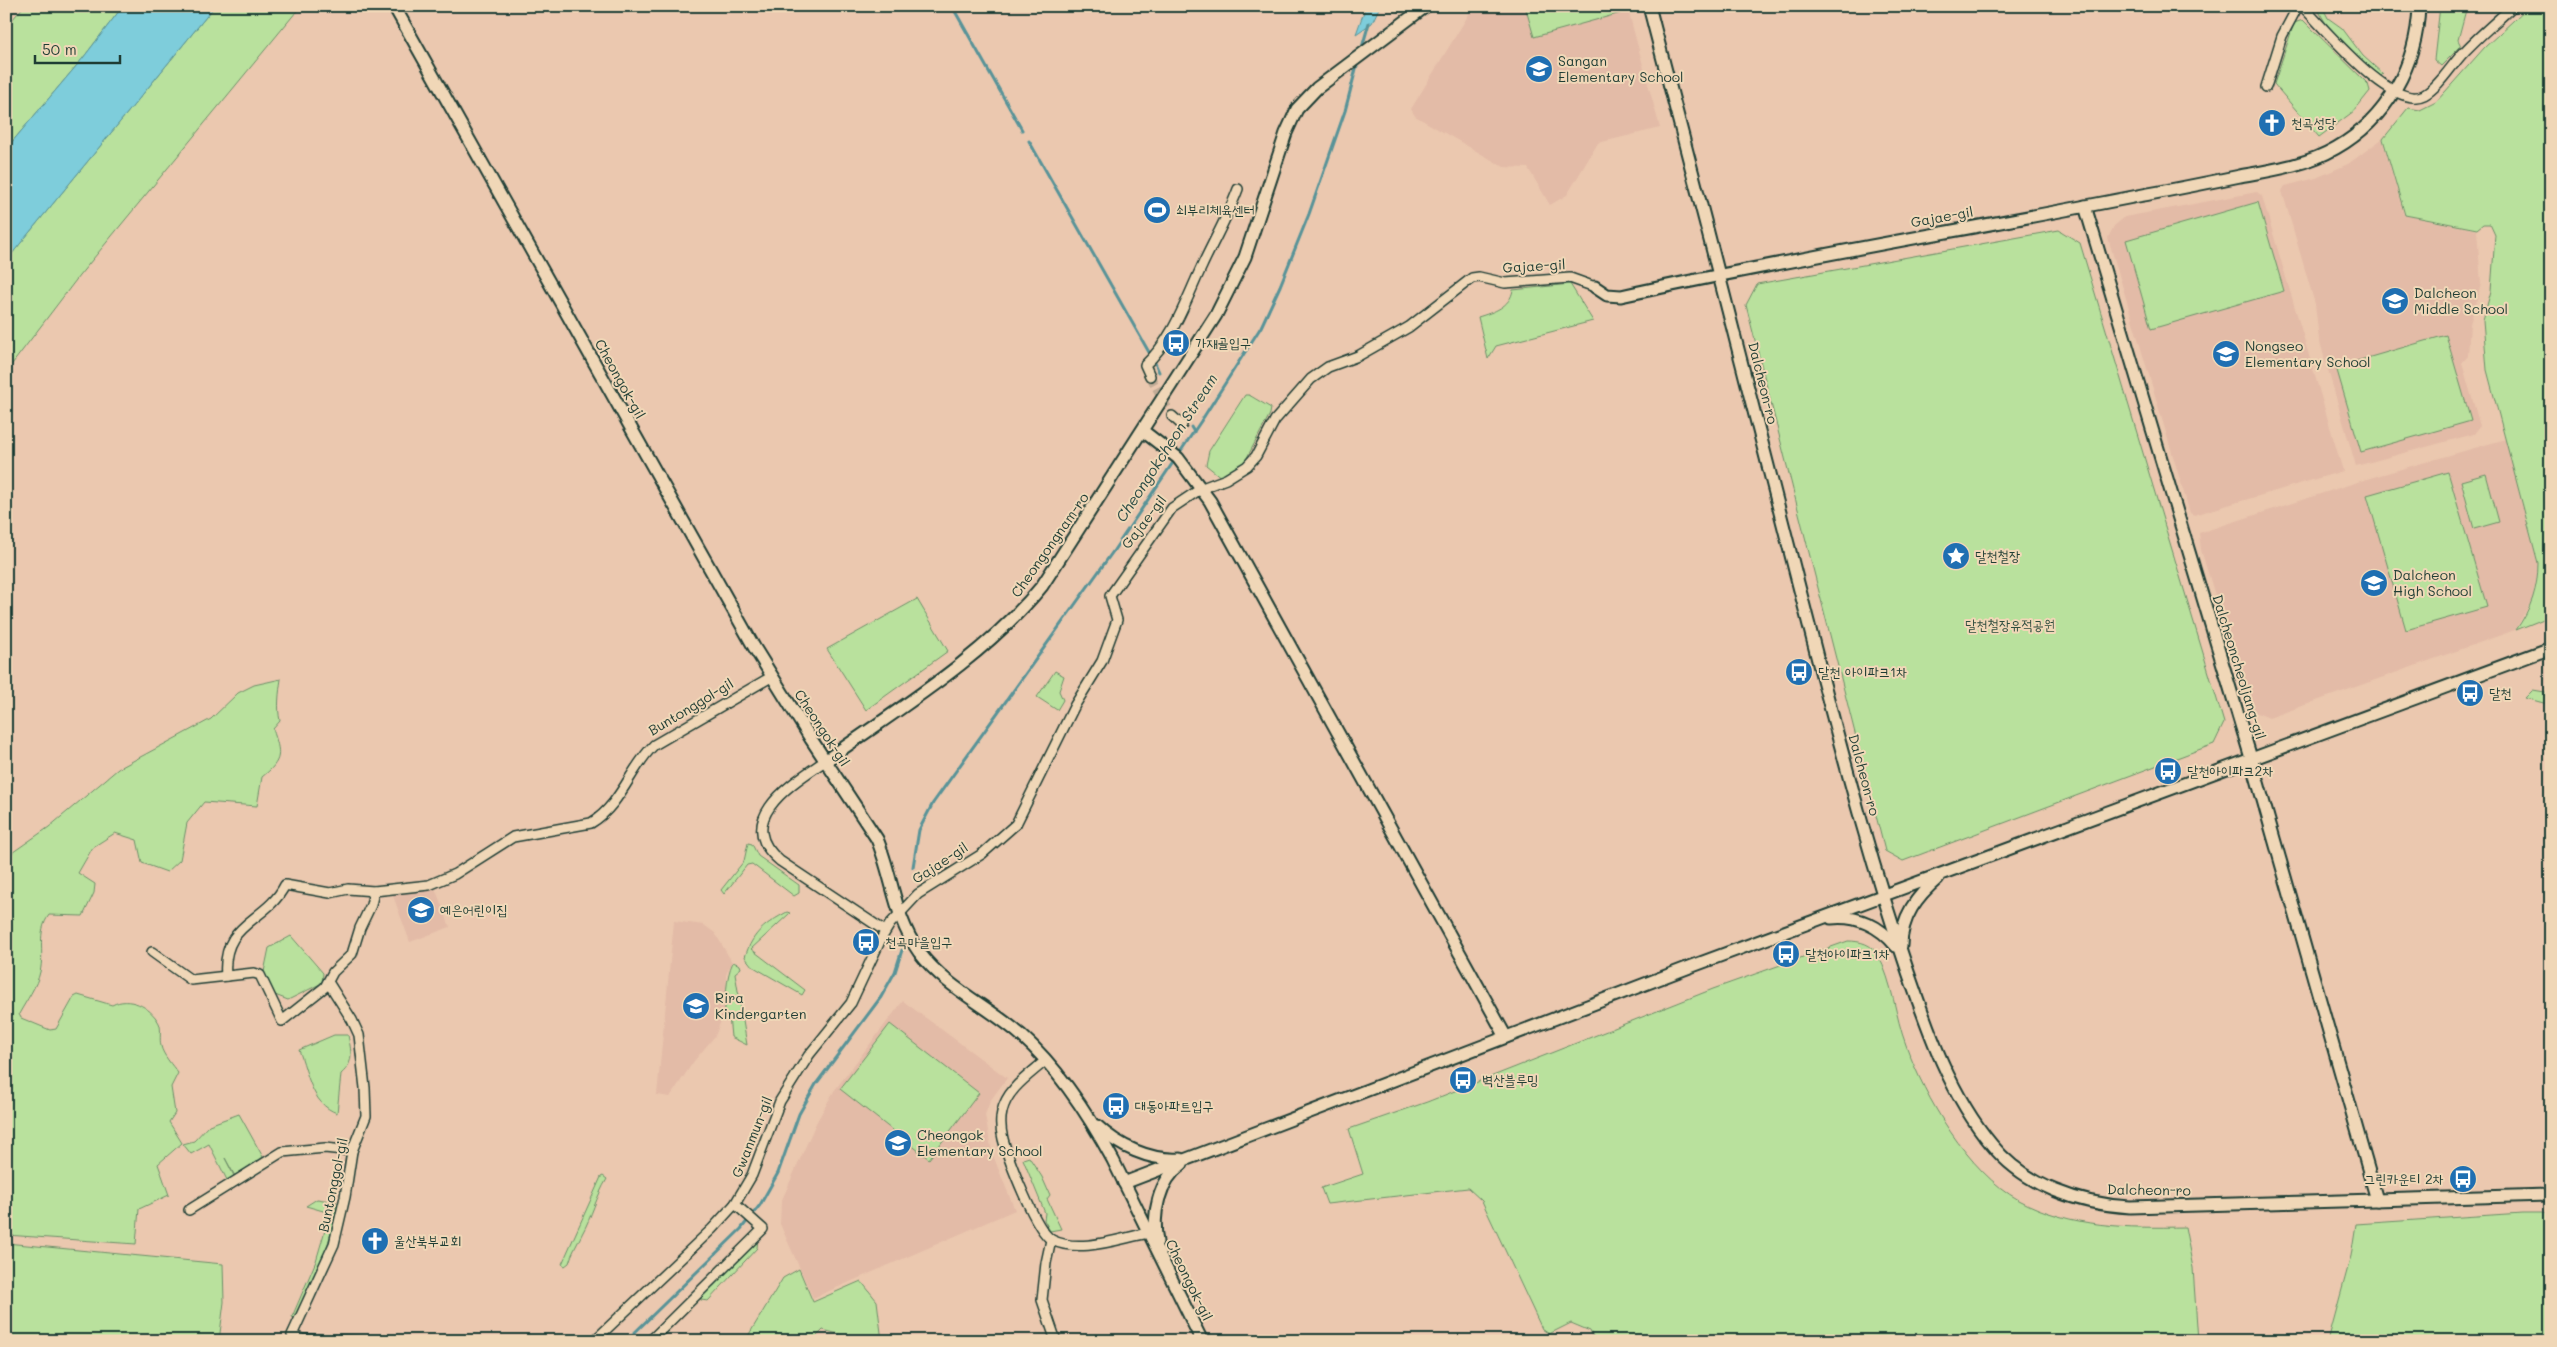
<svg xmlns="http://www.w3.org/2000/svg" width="2557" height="1347" font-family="Mali,'Poor Story',sans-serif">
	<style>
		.built { fill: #e3bba7 }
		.green { fill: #b9e19d; stroke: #6c8f68 }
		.water { fill: #7ecddb; stroke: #589398 }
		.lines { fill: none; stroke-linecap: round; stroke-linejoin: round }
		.stream { stroke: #589398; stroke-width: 3 }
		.minor-tunnel { stroke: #c2ac96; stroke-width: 9; stroke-dasharray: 9 4.5; stroke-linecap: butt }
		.minor-casing { stroke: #1f3d34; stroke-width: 12 }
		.tertiary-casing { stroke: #1f3d34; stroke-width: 15 }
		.minor { stroke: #f0d7b7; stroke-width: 9 }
		.tertiary { stroke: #f0d7b7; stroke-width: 11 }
		.labels { text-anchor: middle; stroke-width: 4; stroke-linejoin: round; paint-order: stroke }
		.poi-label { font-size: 14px; fill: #1f3d34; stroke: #f0d7b7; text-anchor: start }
		.street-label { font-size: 14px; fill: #1f3d34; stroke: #f0d7b7 }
		.park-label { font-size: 14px; fill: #2e4d3e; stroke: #f0d7b7 }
		.water-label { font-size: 15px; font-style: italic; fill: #284b45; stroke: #f0d7b7 }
	</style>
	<rect width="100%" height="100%" fill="#ebc8af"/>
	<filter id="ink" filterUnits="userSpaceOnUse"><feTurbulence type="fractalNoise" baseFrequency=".02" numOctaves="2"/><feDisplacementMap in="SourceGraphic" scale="10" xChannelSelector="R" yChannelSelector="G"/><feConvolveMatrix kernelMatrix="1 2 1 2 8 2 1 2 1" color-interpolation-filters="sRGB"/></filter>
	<g filter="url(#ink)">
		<!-- built -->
		<g class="built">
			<polygon points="1474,6 1627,6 1660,128 1598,143 1567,195 1550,205 1528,168 1504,167 1415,116 1411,109"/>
			<polygon points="2382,139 2404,215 2477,230 2481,284 2470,324 2468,356 2462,363 2480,426 2474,434 2356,466 2319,339 2315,304 2282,191 2285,186 2316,178 2348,164"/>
			<polygon points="2257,192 2262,196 2343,471 2194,515 2190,513 2108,238 2114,226 2125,217"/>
			<polygon points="2506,439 2538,563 2537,577 2532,600 2515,630 2269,718 2255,712 2249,705 2201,550 2199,533 2370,478"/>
			<polygon points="435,888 450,927 410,942 392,893"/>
			<polygon points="674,921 704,925 715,933 732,962 726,975 727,995 723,1016 715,1036 694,1061 670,1097 657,1095"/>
			<polygon points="903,1001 1007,1078 990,1101 985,1115 992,1153 1015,1210 813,1298 780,1224 781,1202 816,1123 834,1091"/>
		</g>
		<!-- green -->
		<g class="green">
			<polygon points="24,6 123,6 83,58 6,149 6,27"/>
			<polygon points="215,6 301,6 79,276 6,372 6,261"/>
			<polygon points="1525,6 1620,6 1621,13 1534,37"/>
			<path d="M2317 6H2322L2328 18 2342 28 2363 56 2383 74 2381 76C2358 58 2327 34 2317 6Z"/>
			<polygon points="2440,6 2467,6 2458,40 2461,46 2441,66 2434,60"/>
			<path d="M2529 6H2551V616L2516 630C2531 609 2538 588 2538 563L2487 370 2483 320 2491 291 2495 235 2490 224H2483L2477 229 2405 215 2383 139 2408 108 2420 110 2436 102 2485 47Z"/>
			<polygon points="2303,20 2368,84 2370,91 2354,111 2319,137 2274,84 2294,23"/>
			<polygon points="2258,202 2284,291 2151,329 2126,240"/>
			<polygon points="2059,230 2080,243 2224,723 2214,744 1903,861 1885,851 1746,305 1757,284"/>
			<path d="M1570 284 1593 321 1496 346 1488 359 1478 317C1494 312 1510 307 1513 290Z"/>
			<polygon points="2446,335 2471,421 2361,452 2336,367"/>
			<polygon points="1245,395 1249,395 1271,408 1270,414 1242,467 1222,478 1206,465 1209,451"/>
			<polygon points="2448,472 2487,607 2406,630 2367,495"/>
			<polygon points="2486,474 2499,522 2474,529 2461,481"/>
			<polygon points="917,599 948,651 866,710 827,649"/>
			<polygon points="1055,671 1064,676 1059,691 1063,700 1057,710 1037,697"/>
			<path d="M281 679C279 693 277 707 280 721L273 729C281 754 283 760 262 777L257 806 204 802 187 823 180 860 167 872 142 863 137 840 115 833 93 847 78 873 95 884 94 893 83 916 49 915C36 933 45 951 40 972 37 986 26 1001 19 1014L21 1018 50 1030 56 1029 74 997 78 995 112 1005C129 996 150 1006 159 1023 162 1029 159 1039 161 1046 163 1055 172 1065 178 1073L171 1087 175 1113 169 1122 182 1143 158 1164 169 1195 139 1209 136 1244 6 1235V857L49 827 118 769 211 719 238 693 254 685Z"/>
			<polygon points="2533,690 2551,693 2551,705 2525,698"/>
			<polygon points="748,843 752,844 758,856 799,885 799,893 794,896 752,864 747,865 724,894 721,890 744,861"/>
			<path d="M787 912 790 913 751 949 805 990 802 995 752 966 745 957C753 932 765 924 787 912Z"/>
			<polygon points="291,936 323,973 322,983 288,1000 275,995 264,972 269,948"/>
			<path d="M1848 941C1860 941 1872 944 1878 955 1893 983 1895 1016 1906 1045 1925 1098 1968 1172 2019 1200 2071 1228 2128 1228 2185 1227L2193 1268 2198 1341H1595L1590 1331 1571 1323 1549 1334 1542 1329 1482 1201 1468 1188 1327 1204 1321 1188 1363 1174 1349 1129 1427 1102 1713 989Z"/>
			<path d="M733 962 740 965 741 968 735 973 747 1045 731 1037 729 1016H724C727 997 725 979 733 962Z"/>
			<polygon points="890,1024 979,1093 929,1159 840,1089"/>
			<path d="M334 1035H348C351 1051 355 1062 341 1074L337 1113C311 1104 308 1073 299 1050Z"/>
			<polygon points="239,1114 263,1157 235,1176 225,1158 234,1176 227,1180 209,1144 191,1154 183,1144 194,1141 209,1125"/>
			<polygon points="1029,1157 1042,1177 1050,1195 1047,1199 1061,1229 1050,1231 1044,1220 1045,1213 1023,1159"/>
			<path d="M603 1176 607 1179C596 1197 592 1216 582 1234 577 1245 572 1252 569 1263L565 1266 562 1264 601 1177Z"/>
			<path d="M317 1199 337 1202C330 1249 317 1277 295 1318L292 1317 316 1261 330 1213 306 1206Z"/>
			<polygon points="2522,1213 2551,1213 2551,1341 2328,1341 2351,1256 2356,1224"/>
			<polygon points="758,1238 757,1248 708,1301 701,1300 701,1295"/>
			<polygon points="6,1243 223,1264 224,1302 219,1341 6,1341"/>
			<polygon points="799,1269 813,1302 861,1281 877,1301 882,1341 850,1341 850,1337 823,1330 812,1341 745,1341 783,1278"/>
		</g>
		<!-- water -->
		<g class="water">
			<polygon points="123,6 215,6 6,261 6,149 83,58"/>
			<polygon points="1366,6 1380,6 1372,23 1356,34"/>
		</g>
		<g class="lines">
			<!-- stream -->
			<g class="stream">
				<polyline points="952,6 1022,130"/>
				<polyline points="1361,51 1369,23"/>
				<polyline points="1029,141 1150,354"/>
				<polyline points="1155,363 1159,372"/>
				<polyline points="1191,427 1194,432"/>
				<polyline points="913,867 919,830 933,803 1114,550 1203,418 1261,327 1280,286 1309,214 1345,111 1358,61"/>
				<polyline points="626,1341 741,1229 760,1205 778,1173 799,1114 816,1084 881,997 895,972 902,950"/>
			</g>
			<!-- minor-tunnel -->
			<polyline class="minor-tunnel" points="1150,376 1172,416"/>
			<!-- minor casing -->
			<g class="minor-casing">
				<g id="minor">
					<path d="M2302 6C2323 26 2392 112 2424 95 2440 86 2452 64 2465 51 2480 35 2497 21 2513 6"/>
					<polyline points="2266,87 2282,36 2298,6"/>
					<path d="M1150 376 1145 365C1174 338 1186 300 1202 266 1214 240 1228 216 1238 189"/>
					<polyline points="1172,416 1182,425"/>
					<path d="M825 761C793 783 731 820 780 861L885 931"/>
					<polyline points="152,952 191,980 254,973 260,975 282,1021 325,987 333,972 352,954 360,928 371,905 374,891"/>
					<path d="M226 976C221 921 266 923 285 885L330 893 348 889 374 891 429 885 455 874 513 837 591 823C621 805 631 767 654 745L771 677"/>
					<polyline points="328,982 352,1020 359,1035 365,1088 366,1116 352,1151 345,1197 334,1244 292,1335 302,1339 357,1341"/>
					<path d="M1045 1061C1029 1075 1006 1090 1002 1112 1000 1120 1001 1131 1003 1139 1008 1158 1036 1232 1052 1240 1080 1254 1120 1238 1149 1233"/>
					<polyline points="189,1210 282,1152 325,1148 352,1151"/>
					<polyline points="1051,1240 1046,1263 1042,1300 1056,1341"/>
					<polyline points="594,1341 712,1229 735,1204 752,1175 780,1101 809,1055 851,1003 881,939 890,924 918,894 982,854 1016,824 1075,705 1102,661 1117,620 1110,596 1172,508 1202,488 1226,479 1247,466 1256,456 1275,420 1311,379 1328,367 1358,356 1409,327 1472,278 1479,277 1505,283 1570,278 1595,287"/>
					<polyline points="650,1341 763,1229 735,1204"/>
				</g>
			</g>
			<!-- tertiary casing -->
			<g class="tertiary-casing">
				<g id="tertiary">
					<path d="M394 6 754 647 811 739 877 839C893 877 894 917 919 952 946 988 988 1006 1021 1035 1059 1069 1089 1115 1113 1160L1202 1341"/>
					<path d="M1649 6C1708 229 1764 453 1822 676 1848 775 1874 872 1907 969 1928 1030 1950 1095 1992 1145 2025 1186 2079 1204 2130 1207L2551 1195"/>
					<polyline points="2085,206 2251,758 2377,1200"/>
					<path d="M1595 287 1607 295 1621 296C1792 258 1966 230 2138 196 2172 190 2206 183 2240 176 2273 170 2307 165 2336 148 2387 119 2417 65 2419 6"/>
					<polyline points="1143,431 1178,458 1210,501 1506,1037"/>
					<path d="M825 761C901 707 983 658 1042 586L1216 315 1245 257 1286 133 1297 109 1317 88 1426 6"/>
					<path d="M1831 918C1857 915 1880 926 1896 946"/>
					<path d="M1901 946C1901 917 1917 896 1938 878"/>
					<path d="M1097 1126C1118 1146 1150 1161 1180 1159"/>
					<polyline points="1124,1183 1687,968 2551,648"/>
					<path d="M1157 1242C1152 1215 1158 1181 1182 1164"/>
				</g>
			</g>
			<!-- minor -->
			<use href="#minor" class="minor"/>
			<!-- tertiary -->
			<use href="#tertiary" class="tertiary"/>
		</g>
	</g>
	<!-- icons -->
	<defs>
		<g id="school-disc" transform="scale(1.4375)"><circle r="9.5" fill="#1f6fb2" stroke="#f0d7b7"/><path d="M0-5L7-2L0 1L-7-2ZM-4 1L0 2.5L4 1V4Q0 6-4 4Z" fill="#fff"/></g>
		<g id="church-disc" transform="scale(1.4375)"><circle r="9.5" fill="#1f6fb2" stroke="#f0d7b7"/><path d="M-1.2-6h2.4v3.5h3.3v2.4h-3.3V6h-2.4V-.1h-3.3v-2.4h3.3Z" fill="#fff"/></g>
		<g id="stadium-disc" transform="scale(1.4375)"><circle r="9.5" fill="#1f6fb2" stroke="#f0d7b7"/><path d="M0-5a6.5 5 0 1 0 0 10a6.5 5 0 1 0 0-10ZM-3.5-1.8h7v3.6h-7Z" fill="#fff"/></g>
		<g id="bus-disc" transform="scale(1.4375)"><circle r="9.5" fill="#1f6fb2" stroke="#f0d7b7"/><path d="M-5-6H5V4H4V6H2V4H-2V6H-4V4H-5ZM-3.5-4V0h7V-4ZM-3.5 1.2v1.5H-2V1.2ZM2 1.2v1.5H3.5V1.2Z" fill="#fff"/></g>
		<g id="sight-disc" transform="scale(1.4375)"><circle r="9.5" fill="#1f6fb2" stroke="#f0d7b7"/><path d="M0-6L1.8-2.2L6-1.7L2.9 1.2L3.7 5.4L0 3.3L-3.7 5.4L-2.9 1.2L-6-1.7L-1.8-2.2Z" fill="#fff"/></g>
	</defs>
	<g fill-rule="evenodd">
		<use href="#school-disc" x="1539" y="69"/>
		<use href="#church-disc" x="2272" y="123"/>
		<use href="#stadium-disc" x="1157" y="210"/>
		<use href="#school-disc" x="2395" y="301"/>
		<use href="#bus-disc" x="1176" y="343"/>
		<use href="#school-disc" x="2226" y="354"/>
		<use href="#sight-disc" x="1956" y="556"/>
		<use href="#school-disc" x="2374" y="583"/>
		<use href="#bus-disc" x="1799" y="672"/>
		<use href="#bus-disc" x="2470" y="693"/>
		<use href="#bus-disc" x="2168" y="771"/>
		<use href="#school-disc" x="421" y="910"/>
		<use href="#bus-disc" x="866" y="942"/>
		<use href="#bus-disc" x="1786" y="954"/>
		<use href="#school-disc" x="696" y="1006"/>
		<use href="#bus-disc" x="1463" y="1080"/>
		<use href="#bus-disc" x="1116" y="1106"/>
		<use href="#school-disc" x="898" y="1143"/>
		<use href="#bus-disc" x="2463" y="1179"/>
		<use href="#church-disc" x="375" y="1241"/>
	</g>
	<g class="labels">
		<!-- poi labels -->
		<g class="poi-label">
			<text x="1558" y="66">Sangan<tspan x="1558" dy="16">Elementary School</tspan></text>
			<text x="2291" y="128">천곡성당</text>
			<text x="1176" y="215">쇠부리체육센터</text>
			<text x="2414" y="298">Dalcheon<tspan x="2414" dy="16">Middle School</tspan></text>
			<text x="1195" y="348">가재골입구</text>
			<text x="2245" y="351">Nongseo<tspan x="2245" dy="16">Elementary School</tspan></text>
			<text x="1975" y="561">달천철장</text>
			<text x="2393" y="580">Dalcheon<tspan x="2393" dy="16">High School</tspan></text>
			<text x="1818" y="677">달천 아이파크1차</text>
			<text x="2489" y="698">달천</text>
			<text x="2187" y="776">달천아이파크2차</text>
			<text x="440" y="915">예은어린이집</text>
			<text x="885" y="947">천곡마을입구</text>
			<text x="1805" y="959">달천아이파크1차</text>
			<text x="715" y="1003">Rira<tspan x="715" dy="16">Kindergarten</tspan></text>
			<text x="1482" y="1085">벽산블루밍</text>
			<text x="1135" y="1111">대동아파트입구</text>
			<text x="917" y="1140">Cheongok<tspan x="917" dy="16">Elementary School</tspan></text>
			<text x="2444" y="1184" text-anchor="end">그린카운티 2차</text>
			<text x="394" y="1246">울산북부교회</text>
		</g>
		<!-- street labels -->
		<g class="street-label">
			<text transform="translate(1942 217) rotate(-10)" y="5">Gajae-gil</text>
			<text transform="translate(1534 266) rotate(-3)" y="5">Gajae-gil</text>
			<text transform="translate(620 379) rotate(61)" y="5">Cheongok-gil</text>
			<text transform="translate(1763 383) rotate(76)" y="5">Dalcheon-ro</text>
			<text transform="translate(1144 522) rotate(-52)" y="5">Gajae-gil</text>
			<text transform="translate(1050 545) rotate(-55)" y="5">Cheongongnam-ro</text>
			<text transform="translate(2239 667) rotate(73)" y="5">Dalcheoncheoljang-gil</text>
			<text transform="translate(691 707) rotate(-31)" y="5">Buntonggol-gil</text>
			<text transform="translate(822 728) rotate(57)" y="5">Cheongok-gil</text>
			<text transform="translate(1864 775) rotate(75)" y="5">Dalcheon-ro</text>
			<text transform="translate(940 863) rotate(-33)" y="5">Gajae-gil</text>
			<text transform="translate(752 1137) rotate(-68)" y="5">Gwanmun-gil</text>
			<text transform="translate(333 1185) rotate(-78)" y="5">Buntonggol-gil</text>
			<text transform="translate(2149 1190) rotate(1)" y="5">Dalcheon-ro</text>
			<text transform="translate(1189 1280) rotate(64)" y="5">Cheongok-gil</text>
		</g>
		<!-- park labels -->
		<g class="park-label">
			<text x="2010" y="630">달천철장유적공원</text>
		</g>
		<!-- water labels -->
		<g class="water-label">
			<text transform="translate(1167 448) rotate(-57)" y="5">Cheongokcheon Stream</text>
		</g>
	</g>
	<!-- margin -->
	<rect width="2557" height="1347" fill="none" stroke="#f0d7b7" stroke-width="25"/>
	<rect x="12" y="12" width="2532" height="1322" fill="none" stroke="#1f3d34" stroke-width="2" filter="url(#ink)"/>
	<!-- scale -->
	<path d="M35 55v8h85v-8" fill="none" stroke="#1f3d34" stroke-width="2.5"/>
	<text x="42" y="55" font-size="15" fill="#1f3d34" stroke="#f0d7b7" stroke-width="4" paint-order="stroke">50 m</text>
</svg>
